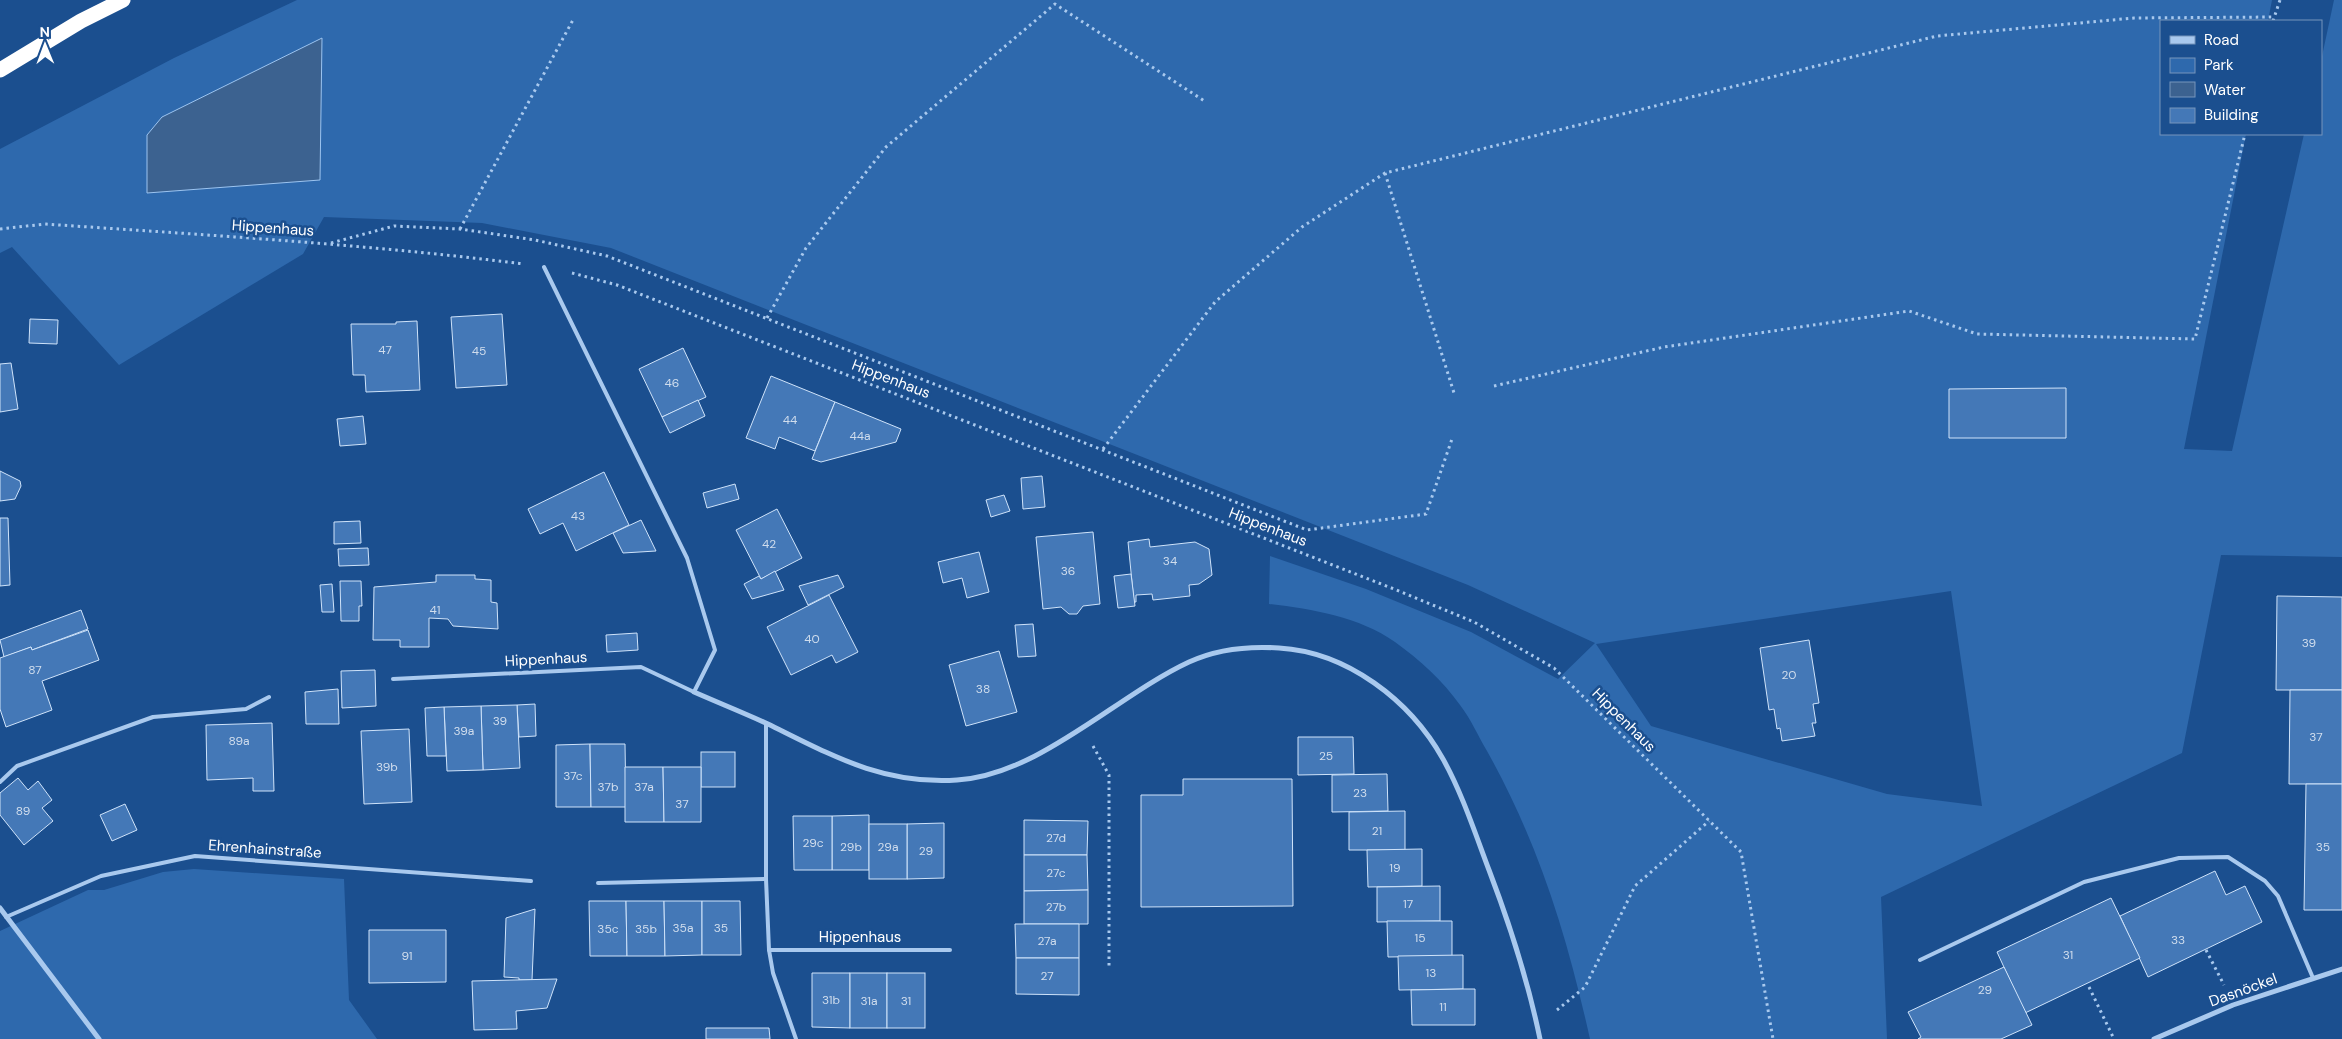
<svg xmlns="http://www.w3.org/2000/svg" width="2342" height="1039" font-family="'DM Sans',sans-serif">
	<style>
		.green { fill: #2e69ad; fill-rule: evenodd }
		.water { fill: #3c6290; stroke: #9cc4f0 }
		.building { fill: #4478b7; stroke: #cfe3fa }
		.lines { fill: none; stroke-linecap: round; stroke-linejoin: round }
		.path { stroke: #a9c9ee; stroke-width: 3; stroke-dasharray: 2.5 4; stroke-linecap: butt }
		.service { stroke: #a9c9ee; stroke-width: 4 }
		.minor { stroke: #a9c9ee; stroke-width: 5 }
		.motorway { stroke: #fff; stroke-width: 15 }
		.labels { text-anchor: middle; stroke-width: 5; stroke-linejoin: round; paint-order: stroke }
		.number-label { font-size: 12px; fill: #d0dded }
		.street-label { font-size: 15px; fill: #fff; stroke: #1b4f8f }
	</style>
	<rect width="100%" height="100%" fill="#1b4f8f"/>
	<!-- green -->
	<g class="green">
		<path d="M297 0H2272L2268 21H2161V134H2246L2184 449 2232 451 2304 134H2321V61L2334 0H2342V557L2221 555 2182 753 1881 897 1887 1039H1590C1567 936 1539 844 1487 751 1478 736 1471 719 1460 705 1443 681 1420 660 1395 642 1359 617 1312 609 1269 604L1270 556 1366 589 1471 632 1558 679 1595 643 1468 585 611 248 482 223 324 217 303 254 119 365 12 247 0 253V149L174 58ZM1951 591 1982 806 1887 794 1651 726 1596 644Z"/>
		<polygon points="194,869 344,879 349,1000 377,1039 0,1039 0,931 88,890 104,890 163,872"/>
	</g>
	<!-- water -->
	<polygon class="water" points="322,38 320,180 147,193 147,135 162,117"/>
	<!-- building -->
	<g class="building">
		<polygon points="502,314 507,385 456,388 451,317"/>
		<polygon points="30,319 58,320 57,344 29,343"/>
		<polygon points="417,321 420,390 366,392 365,375 353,375 351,324 396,324 396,322"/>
		<polygon points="683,348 706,397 662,417 639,369"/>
		<polygon points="11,363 18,409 0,412 0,364"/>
		<polygon points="771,376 835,402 815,451 779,437 775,449 746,438"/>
		<polygon points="2066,388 2066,438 1949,438 1949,389"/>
		<polygon points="698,400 705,416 670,433 662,417"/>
		<polygon points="835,402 901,429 896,442 821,462 812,459"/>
		<polygon points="363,416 366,444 340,446 337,419"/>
		<polygon points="0,471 20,481 21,486 15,499 0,501"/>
		<polygon points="604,472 629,525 576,551 563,523 540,534 528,509"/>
		<polygon points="1042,476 1045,507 1023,509 1021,478"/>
		<polygon points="735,484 739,499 707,508 703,493"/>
		<polygon points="1004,495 1010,511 991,517 986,500"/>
		<polygon points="777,509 802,558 761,579 736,530"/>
		<polygon points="0,518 8,518 10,585 0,586"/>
		<polygon points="641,520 656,551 623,553 613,533"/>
		<polygon points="360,521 361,543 334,544 334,522"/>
		<polygon points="1093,532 1100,604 1083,606 1077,614 1069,614 1061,607 1043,609 1036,537"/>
		<polygon points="1149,539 1150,547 1195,542 1209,549 1212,575 1199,584 1189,585 1190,596 1153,600 1152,594 1136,595 1136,602 1134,602 1128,542"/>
		<polygon points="368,548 369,565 339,566 338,549"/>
		<polygon points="979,552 989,592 967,598 962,578 943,583 938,562"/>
		<polygon points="775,571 784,590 752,599 744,584 759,576 761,579"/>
		<polygon points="1131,574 1135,606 1118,608 1114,576"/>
		<polygon points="436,575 475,575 475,579 491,580 491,602 497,603 498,629 453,626 448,619 429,618 429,647 400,647 400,640 373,640 374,587 436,582"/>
		<polygon points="838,575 844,587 808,605 799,586"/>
		<polygon points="340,581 361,581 362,606 359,606 359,621 341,621"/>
		<polygon points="332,584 334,612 322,612 320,585"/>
		<polygon points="829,595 858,652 836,663 832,655 791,675 767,627"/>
		<polygon points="2277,596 2342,597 2342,690 2276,690"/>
		<polygon points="81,610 88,629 32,650 31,647 4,657 0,640"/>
		<polygon points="1033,624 1036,656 1018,657 1015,625"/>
		<polygon points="88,630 99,660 42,681 52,710 6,727 0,709 0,658 31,647 32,650"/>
		<polygon points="637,633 638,650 607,652 606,635"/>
		<polygon points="1809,640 1819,703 1813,704 1816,723 1812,723 1815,736 1782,741 1780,728 1777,729 1774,709 1769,710 1760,648"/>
		<polygon points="999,651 1017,712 966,726 949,665"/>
		<polygon points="375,670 376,706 342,708 341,671"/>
		<polygon points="338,689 339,724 306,724 305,692"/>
		<polygon points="2290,690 2342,690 2342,784 2289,784"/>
		<polygon points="535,704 536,736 519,737 517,705"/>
		<polygon points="517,705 520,768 483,770 481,706"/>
		<polygon points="481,706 483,770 447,771 444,707"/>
		<polygon points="444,707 446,756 427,756 425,708"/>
		<polygon points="272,723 274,791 253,791 253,778 207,780 206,725"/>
		<polygon points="409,729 412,802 364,804 361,731"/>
		<polygon points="1298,737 1353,737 1354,774 1298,775"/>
		<polygon points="590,744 591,807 556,807 556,745"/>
		<polygon points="590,744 625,744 626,807 591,807"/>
		<rect x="701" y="752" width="34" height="35"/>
		<polygon points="625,767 663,767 664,822 625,822"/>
		<polygon points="663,767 701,767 701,822 664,822"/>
		<polygon points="1387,774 1388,811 1332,812 1332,775"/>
		<polygon points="18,778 28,790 38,781 52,800 42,808 53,821 24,845 0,815 0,793"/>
		<polygon points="1183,779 1292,779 1293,906 1141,907 1141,795 1183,795"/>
		<polygon points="2306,784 2342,784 2342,910 2304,910"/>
		<polygon points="125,804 137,830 112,841 100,815"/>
		<polygon points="1405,811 1405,850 1349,850 1349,812"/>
		<polygon points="869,815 869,870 832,870 832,816"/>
		<polygon points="793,816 832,816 832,870 794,870"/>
		<polygon points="1024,820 1088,821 1087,855 1024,855"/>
		<polygon points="944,823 944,878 907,879 907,824"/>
		<rect x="869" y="824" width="38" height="55"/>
		<polygon points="1422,849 1422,886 1368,887 1367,850"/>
		<polygon points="1024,855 1087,855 1088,890 1024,891"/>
		<polygon points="2215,871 2226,895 2245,886 2262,922 2148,977 2120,916"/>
		<polygon points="1440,886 1440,921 1377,922 1377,887"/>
		<polygon points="1088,890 1088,924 1024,924 1024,891"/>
		<polygon points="2111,898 2140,958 2025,1013 1997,952"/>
		<polygon points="589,901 626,901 627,956 590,956"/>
		<polygon points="626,901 664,901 665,956 627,956"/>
		<polygon points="664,901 702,901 702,955 665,956"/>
		<polygon points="702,901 740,901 741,955 702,955"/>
		<polygon points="535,909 532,980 519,980 519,978 504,977 506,918"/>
		<polygon points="1387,921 1452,921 1452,956 1388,957"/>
		<polygon points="1015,924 1079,924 1079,958 1016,958"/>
		<polygon points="369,930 446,930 446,982 369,983"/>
		<polygon points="1463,955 1463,989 1399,990 1398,956"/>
		<polygon points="1016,958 1079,958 1079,995 1016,994"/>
		<polygon points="2004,967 2032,1025 2001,1039 1918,1039 1921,1037 1908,1012"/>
		<polygon points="812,973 850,973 850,1028 812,1027"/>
		<rect x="850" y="973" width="37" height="55"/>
		<rect x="887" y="973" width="38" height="55"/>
		<polygon points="557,979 547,1008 516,1011 517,1029 474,1030 472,981"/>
		<polygon points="1463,989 1475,989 1475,1025 1412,1025 1411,990"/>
		<polygon points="706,1028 769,1028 770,1039 706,1039"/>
	</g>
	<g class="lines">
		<!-- path -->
		<g class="path">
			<polyline points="2273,21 2280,0"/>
			<polyline points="1385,173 1454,393"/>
			<path d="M0 229 45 224C205 235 365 244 524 264"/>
			<polyline points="460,229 574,18"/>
			<polyline points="331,243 394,226 460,229 535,240 607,256 1307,530 1426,514 1452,439"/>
			<polyline points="572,273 617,285 1394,589 1474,622 1554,668 1741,852 1773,1039"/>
			<polyline points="767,318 806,248 886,147 1055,4 1206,102"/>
			<polyline points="1494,386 1664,347 1909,311 1977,334 2195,339 2245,134"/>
			<polyline points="1103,449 1215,302 1302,227 1385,173 1937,36 2134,18 2274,17"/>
			<polyline points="1093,746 1109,775 1109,969"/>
			<polyline points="2206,950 2224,985"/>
			<polyline points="2089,987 2114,1039"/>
			<polyline points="1557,1010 1585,987 1635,886 1709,821"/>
		</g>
		<!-- service -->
		<g class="service">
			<polyline points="393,679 641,667 694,692 715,650 687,558 544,267"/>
			<polyline points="766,723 766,879"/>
			<polyline points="0,782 17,766 153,717 246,709 269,697"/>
			<polyline points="598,883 766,879 769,950 950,950"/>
			<polyline points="6,917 101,876 195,856 531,881"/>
			<polyline points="769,950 773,973 796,1039"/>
			<polyline points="1920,960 2084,882 2179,858 2228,857 2265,881 2278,896 2313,978"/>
		</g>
		<!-- minor -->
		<g class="minor">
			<path d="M694 692C719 703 744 713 768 724 831 755 883 785 957 780 1039 775 1116 696 1189 662 1217 649 1249 646 1279 648 1347 652 1410 700 1443 759 1462 793 1475 833 1489 870 1510 925 1528 981 1540 1039"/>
			<polyline points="0,908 99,1039"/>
			<polyline points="2154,1039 2233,1005 2342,969"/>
		</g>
		<!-- motorway -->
		<polyline class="motorway" points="0,70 81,21 123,0"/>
	</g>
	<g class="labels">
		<!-- number labels -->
		<g class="number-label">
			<text x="385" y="354">47</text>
			<text x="479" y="355">45</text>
			<text x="672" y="387">46</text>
			<text x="790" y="424">44</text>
			<text x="860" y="440">44a</text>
			<text x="578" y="520">43</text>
			<text x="769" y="548">42</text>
			<text x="1170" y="565">34</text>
			<text x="1068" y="575">36</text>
			<text x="435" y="614">41</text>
			<text x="812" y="643">40</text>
			<text x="2309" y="647">39</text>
			<text x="35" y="674">87</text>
			<text x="1789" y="679">20</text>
			<text x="983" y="693">38</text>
			<text x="500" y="725">39</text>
			<text x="464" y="735">39a</text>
			<text x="2316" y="741">37</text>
			<text x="239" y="745">89a</text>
			<text x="1326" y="760">25</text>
			<text x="387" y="771">39b</text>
			<text x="573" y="780">37c</text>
			<text x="608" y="791">37b</text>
			<text x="644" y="791">37a</text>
			<text x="1360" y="797">23</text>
			<text x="682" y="808">37</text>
			<text x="23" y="815">89</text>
			<text x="1377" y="835">21</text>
			<text x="1056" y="842">27d</text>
			<text x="813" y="847">29c</text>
			<text x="851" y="851">29b</text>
			<text x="888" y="851">29a</text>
			<text x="2323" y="851">35</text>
			<text x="926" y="855">29</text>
			<text x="1395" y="872">19</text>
			<text x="1056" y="877">27c</text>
			<text x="1408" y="908">17</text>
			<text x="1056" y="911">27b</text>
			<text x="683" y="932">35a</text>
			<text x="721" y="932">35</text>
			<text x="608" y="933">35c</text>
			<text x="646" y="933">35b</text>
			<text x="1420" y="942">15</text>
			<text x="2178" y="944">33</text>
			<text x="1047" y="945">27a</text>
			<text x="2068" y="959">31</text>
			<text x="407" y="960">91</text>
			<text x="1431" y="977">13</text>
			<text x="1047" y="980">27</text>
			<text x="1985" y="994">29</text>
			<text x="831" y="1004">31b</text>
			<text x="869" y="1005">31a</text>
			<text x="906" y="1005">31</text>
			<text x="1443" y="1011">11</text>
		</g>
		<!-- street labels -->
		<g class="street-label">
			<text transform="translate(273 228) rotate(4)" y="5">Hippenhaus</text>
			<text transform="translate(891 379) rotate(21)" y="5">Hippenhaus</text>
			<text transform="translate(1268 527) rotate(21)" y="5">Hippenhaus</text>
			<text transform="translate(546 659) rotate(-3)" y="5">Hippenhaus</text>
			<text transform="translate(1624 720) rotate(45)" y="5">Hippenhaus</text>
			<text transform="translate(265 849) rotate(4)" y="5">Ehrenhainstraße</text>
			<text x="860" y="942">Hippenhaus</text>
			<text transform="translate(2243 990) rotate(-20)" y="5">Dasnöckel</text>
		</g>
	</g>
	<!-- legend -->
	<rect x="2160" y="20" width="162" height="115" fill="#1b4f8f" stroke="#7695bc"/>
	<rect x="2170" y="36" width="25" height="8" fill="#a9c9ee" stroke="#7695bc"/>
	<text x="2204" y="45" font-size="15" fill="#ffffff">Road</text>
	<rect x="2170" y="58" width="25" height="15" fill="#2e69ad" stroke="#7695bc"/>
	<text x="2204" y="70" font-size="15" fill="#ffffff">Park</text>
	<rect x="2170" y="82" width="25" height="15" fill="#3c6290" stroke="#7695bc"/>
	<text x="2204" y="95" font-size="15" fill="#ffffff">Water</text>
	<rect x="2170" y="108" width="25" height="15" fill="#4478b7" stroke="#7695bc"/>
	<text x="2204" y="120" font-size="15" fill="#ffffff">Building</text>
	<!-- north arrow -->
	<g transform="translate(45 45) rotate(359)" stroke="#1b4f8f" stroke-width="4" paint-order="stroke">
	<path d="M0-4L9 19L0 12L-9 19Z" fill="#ffffff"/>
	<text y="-8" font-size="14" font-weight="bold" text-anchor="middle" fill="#ffffff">N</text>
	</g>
</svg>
